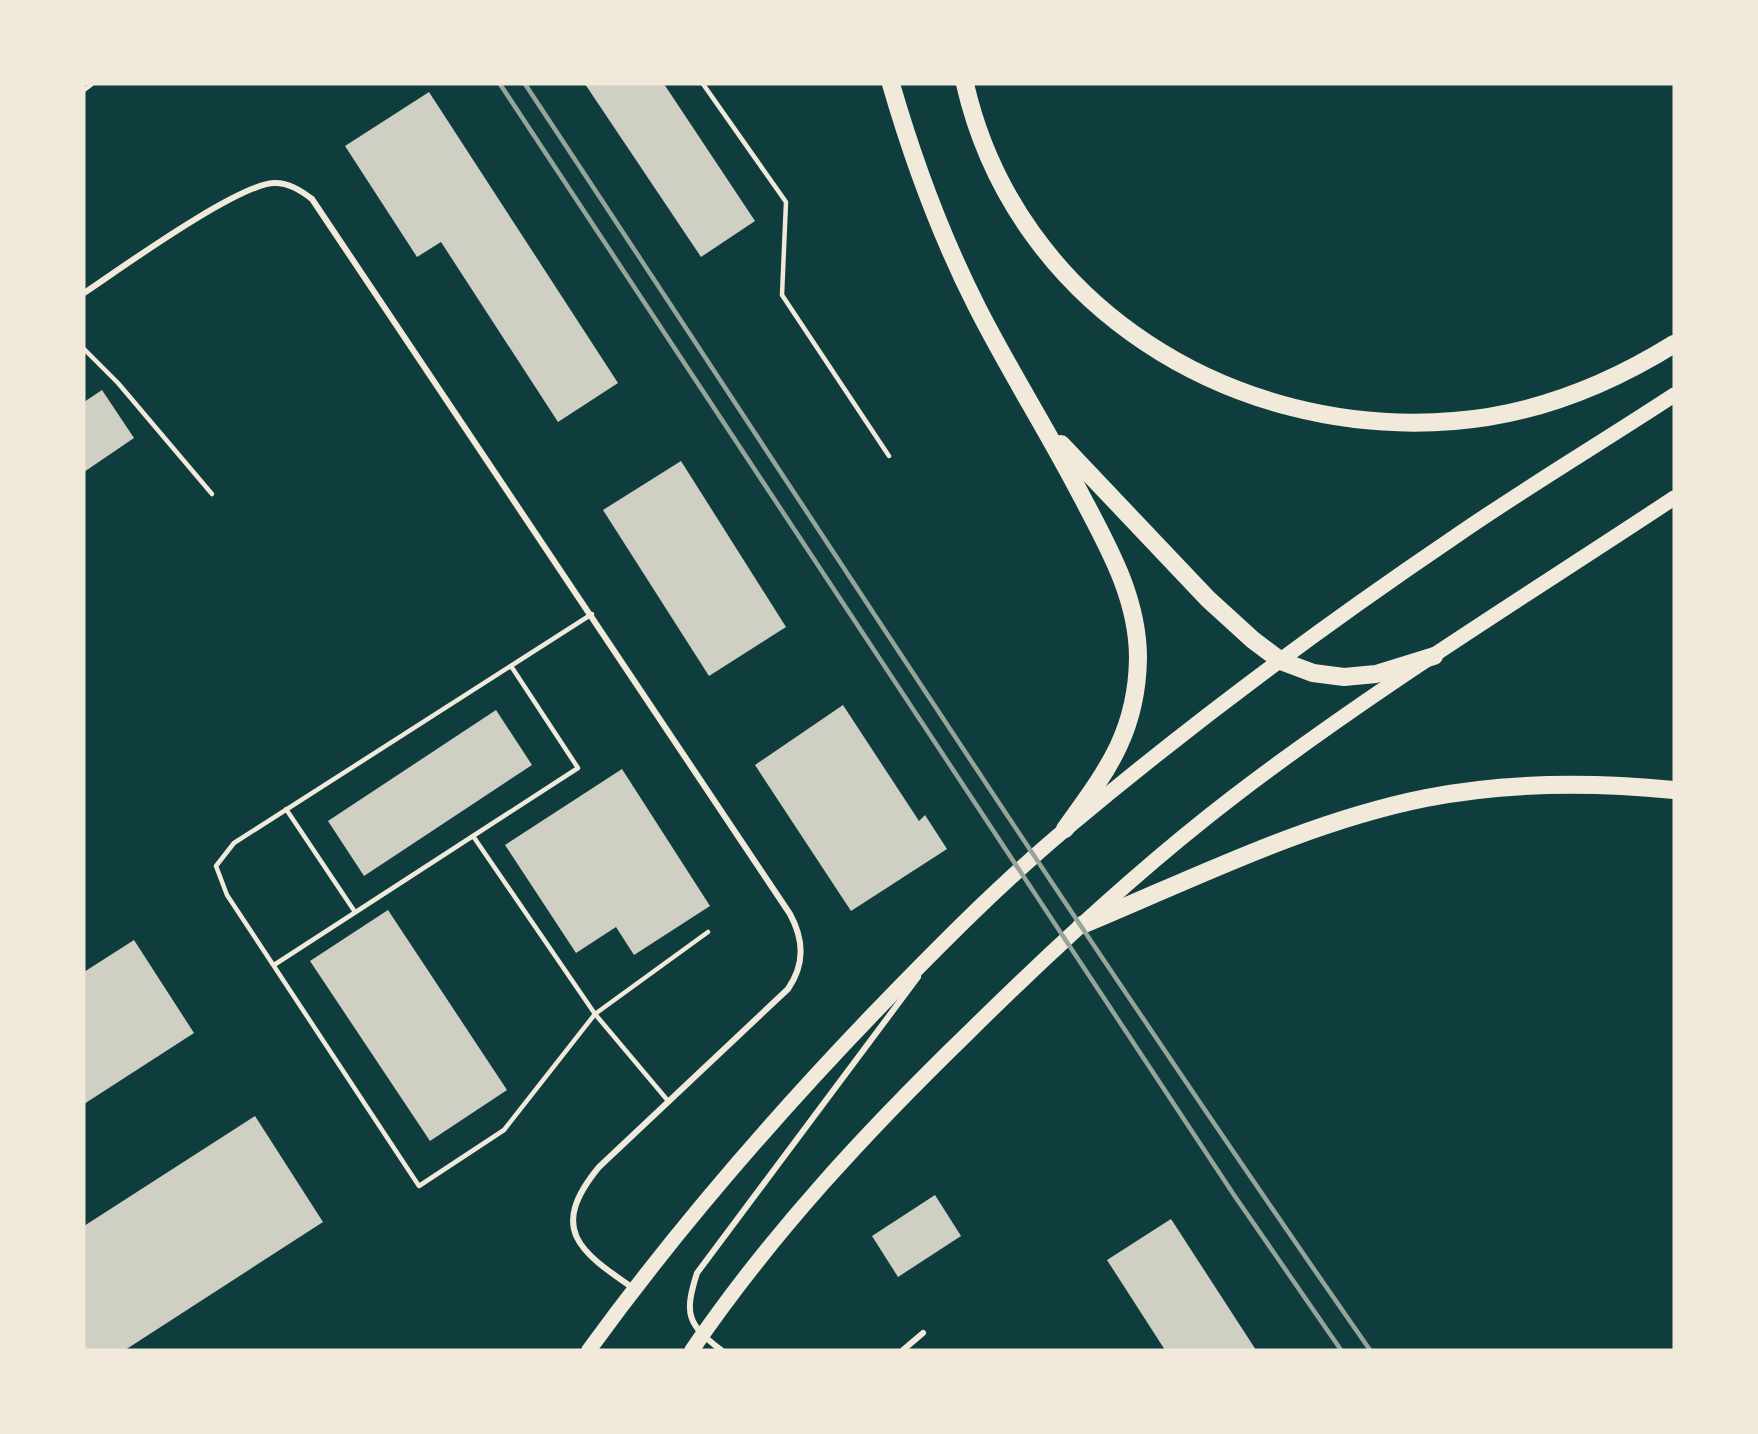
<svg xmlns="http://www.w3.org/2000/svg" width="1758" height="1434" font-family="Ubuntu,sans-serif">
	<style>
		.building { fill: #cfcfc3 }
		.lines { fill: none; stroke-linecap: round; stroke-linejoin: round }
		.service { stroke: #f1e9da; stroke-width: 4.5 }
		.minor { stroke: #f1e9da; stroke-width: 6 }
		.primary { stroke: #f1e9da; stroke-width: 15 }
		.motorway { stroke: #f1e9da; stroke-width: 18 }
		.rail { stroke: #97a49c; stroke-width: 4.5 }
	</style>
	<rect width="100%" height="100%" fill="#0f3d3e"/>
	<!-- building -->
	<g class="building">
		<polygon points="585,84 664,84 755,221 701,257"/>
		<polygon points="429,92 618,383 558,422 441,242 417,257 345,146"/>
		<polygon points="102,390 134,438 84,472 84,402"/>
		<polygon points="681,461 786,627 709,676 603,510"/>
		<polygon points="843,705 919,821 925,815 947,849 851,911 755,765"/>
		<polygon points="496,710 532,765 364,876 328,821"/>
		<polygon points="622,769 710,906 634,955 616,927 576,953 505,845"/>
		<polygon points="388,910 507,1090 430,1141 310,961"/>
		<polygon points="134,940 194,1033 84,1104 84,972"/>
		<polygon points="255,1116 323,1222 125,1350 84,1350 84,1226"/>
		<polygon points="935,1195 961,1236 898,1277 872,1236"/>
		<polygon points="1171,1219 1256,1350 1165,1350 1107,1260"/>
	</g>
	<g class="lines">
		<!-- service -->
		<g class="service">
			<polyline points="703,84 786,202 782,295 889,456"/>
			<polyline points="84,90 92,84"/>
			<polyline points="84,349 118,383 212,494"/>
			<polyline points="592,614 234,843 216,866 227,895 419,1186 504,1130 595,1014 708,932"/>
			<polyline points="286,809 355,912"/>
			<polyline points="473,836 578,768 511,666"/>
			<polyline points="274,965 473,836 595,1014 669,1102"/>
		</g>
		<!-- minor -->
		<g class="minor">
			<path d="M84 293C120 269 239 183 275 183 289 183 300 190 312 199L790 914C804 940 805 964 788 989L599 1167C548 1229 579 1251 633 1288"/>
			<path d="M721 1350C687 1324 684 1314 697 1273L918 977"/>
			<polyline points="903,1350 923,1333"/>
		</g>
		<!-- primary -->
		<g class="primary">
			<path d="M589 1350C676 1230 774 1117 877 1010 938 947 1000 884 1067 828 1190 725 1320 628 1453 538 1525 488 1601 443 1674 395"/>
			<path d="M692 1350C771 1234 868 1130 968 1033 1052 950 1139 869 1233 797 1374 689 1526 596 1674 498"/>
		</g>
		<!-- motorway -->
		<g class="motorway">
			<path d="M891 84C913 160 941 236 977 307 1010 372 1049 433 1082 497 1109 548 1138 599 1138 658 1137 733 1106 772 1065 829"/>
			<path d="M965 84C1016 306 1233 439 1454 421 1532 415 1608 385 1674 344"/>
			<polyline points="1061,444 1208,599 1253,640 1281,661 1313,673 1344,677 1376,674 1434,656"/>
			<path d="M1082 925C1193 879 1306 822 1426 798 1507 782 1592 782 1674 790"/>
		</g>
		<!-- rail -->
		<g class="rail">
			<polyline points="500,84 1234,1195 1341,1350"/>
			<path d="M525 84C805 507 1080 934 1370 1350"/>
		</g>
	</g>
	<!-- border -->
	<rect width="1758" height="1434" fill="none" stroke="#f1e9da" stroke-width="171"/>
</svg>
